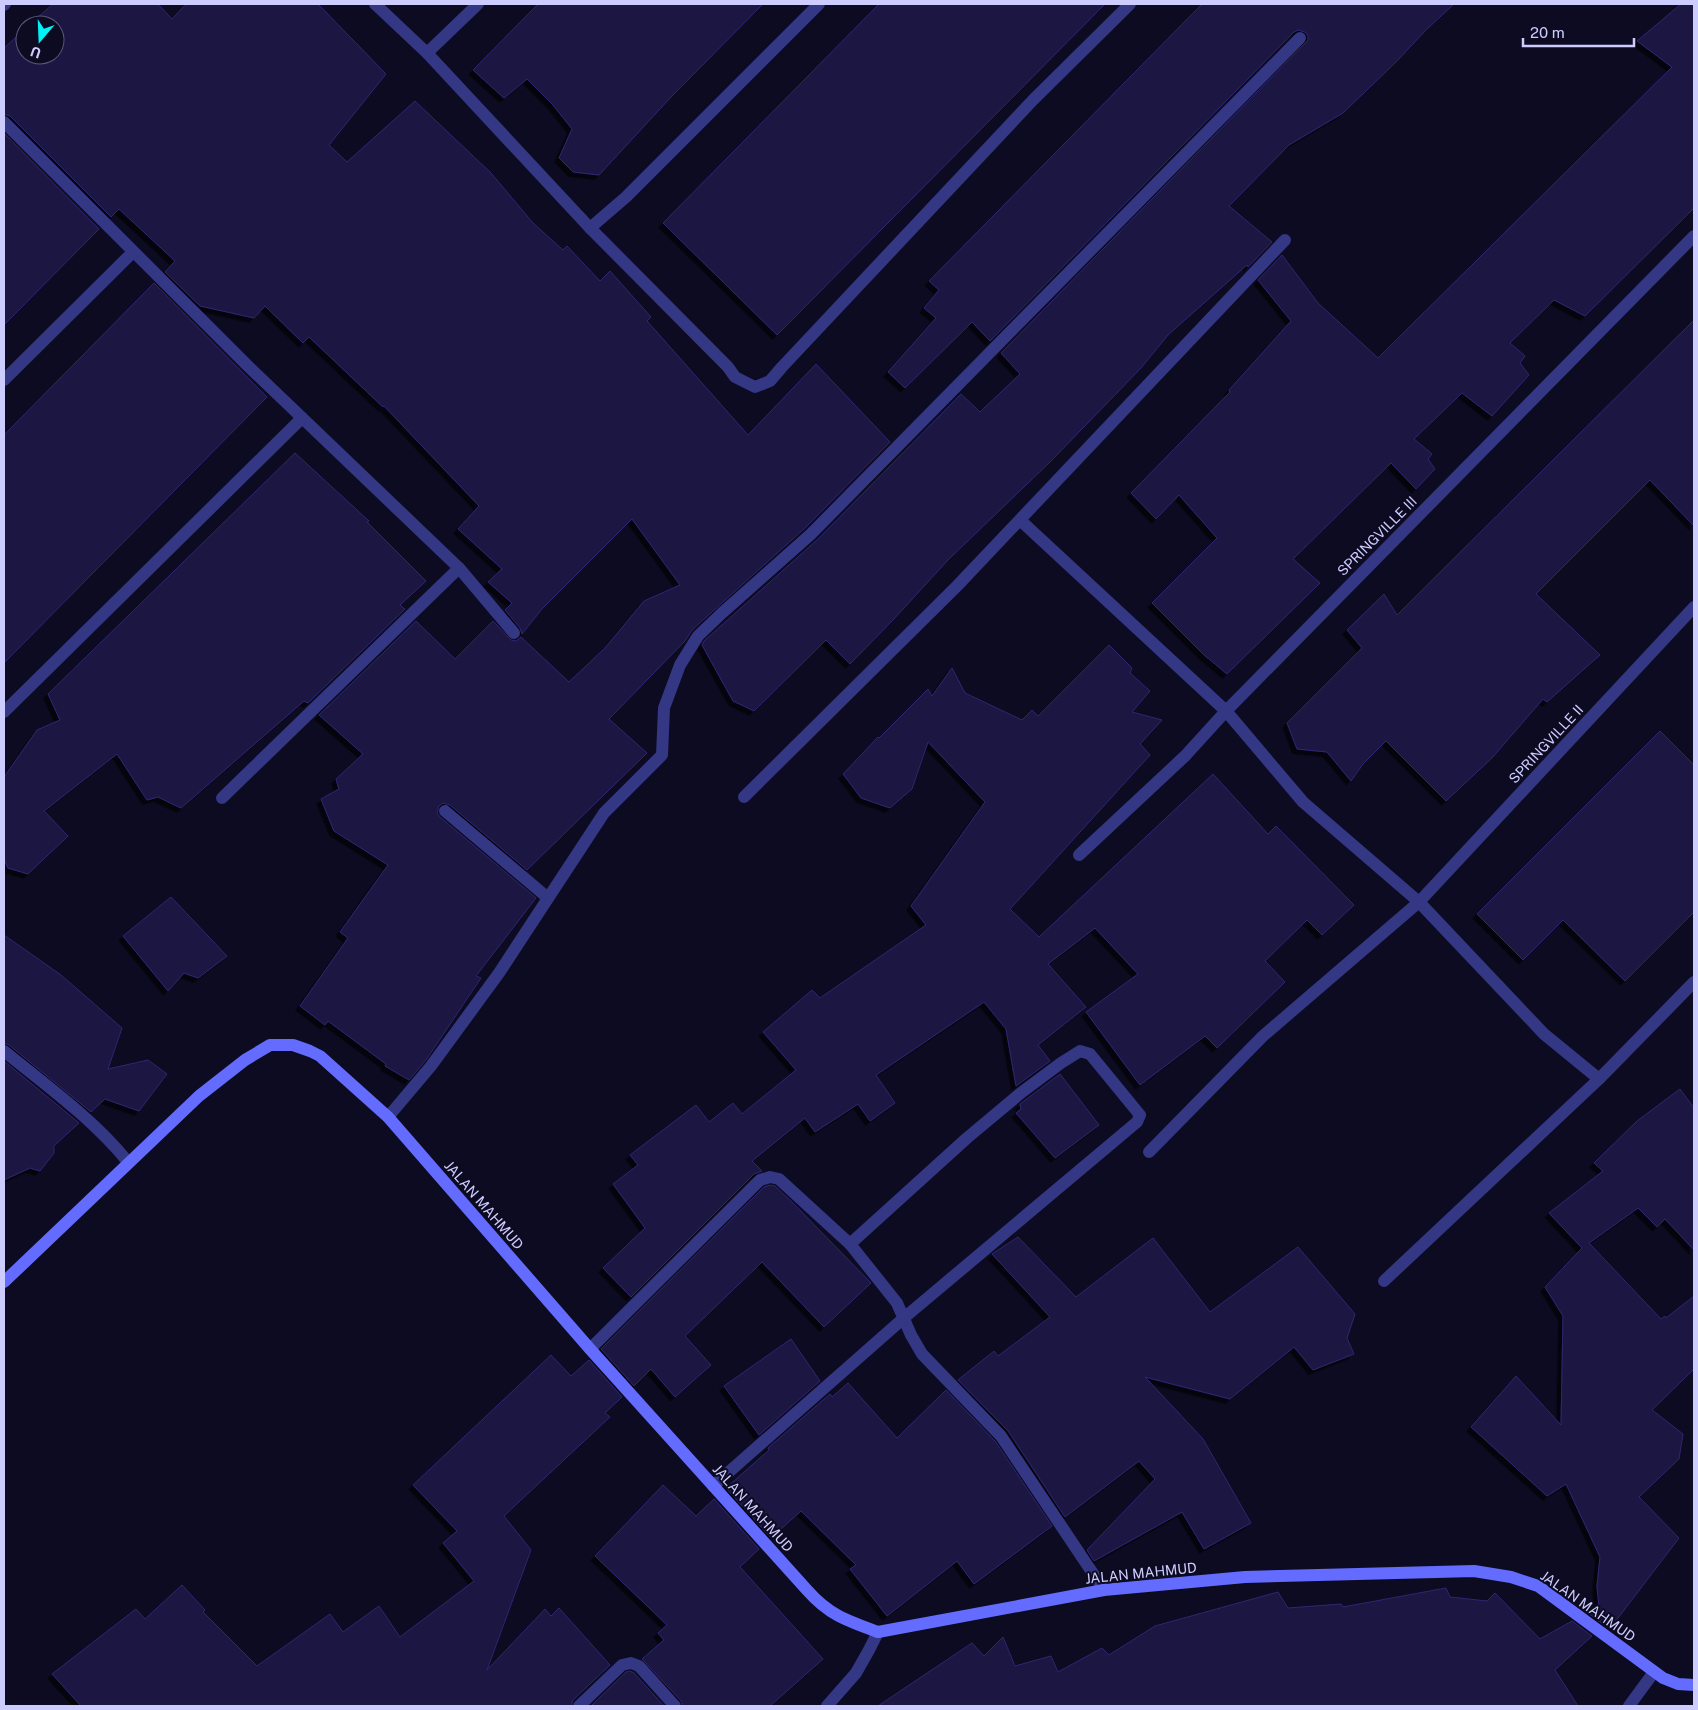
<svg xmlns="http://www.w3.org/2000/svg" width="1698" height="1710" font-family="'Public Sans',sans-serif">
	<style>
		.building { fill: #1c1643; stroke: #2f2671; filter: url(#shadow) }
		.lines { fill: none; stroke-linecap: round; stroke-linejoin: round }
		.street { stroke: #333784; stroke-width: 12 }
		.secondary { stroke: #636cff; stroke-width: 12 }
		.labels { text-anchor: middle; stroke-width: 4; stroke-linejoin: round; paint-order: stroke }
		.street-label { font-size: 14px; fill: #cdccff; stroke: #0d0b21 }
	</style>
	<defs>
		<filter id="shadow"><feDropShadow dx="-4.5" dy="4.5" stdDeviation="0" flood-color="#0009"/></filter>
	</defs>
	<rect width="100%" height="100%" fill="#0d0b21"/>
	<!-- building -->
	<g class="building">
		<polygon points="53,4 158,4 172,19 186,4 318,4 386,74 329,145 347,162 415,101 491,173 533,223 563,250 567,246 600,281 610,271 651,317 647,321 748,435 816,364 890,442 805,528 692,630 685,641 609,719 647,753 527,870 450,805 443,803 439,806 437,813 440,817 536,898 476,976 481,978 426,1060 409,1080 385,1066 386,1064 328,1021 325,1025 300,1006 348,938 340,932 388,865 334,831 321,799 339,789 336,779 363,754 319,715 416,621 455,659 493,621 511,640 516,641 521,637 569,682 605,648 644,601 680,585 632,519 542,609 522,634 520,628 505,610 512,603 488,582 502,569 458,529 479,506 384,406 383,407 309,337 303,343 265,306 254,318 200,306 165,272 175,261 119,209 111,217 10,116 4,114 4,48 25,29 25,55 55,55 55,25 29,25"/>
		<polygon points="538,4 763,4 671,97 599,175 573,172 559,158 572,129 553,105 527,79 504,98 473,70"/>
		<polygon points="879,4 1105,4 777,335 663,223"/>
		<polygon points="1202,4 1454,4 1426,30 1395,63 1343,113 1289,145 1229,206 1272,242 1248,267 1247,265 1168,335 1141,368 1051,461 948,560 892,621 850,664 826,640 754,711 733,701 702,645 704,641 817,540 961,394 980,412 1020,374 1001,353 1308,40 1308,36 1305,32 1298,30 1294,32 990,341 972,322 905,388 888,372 936,318 924,308 939,290 929,281"/>
		<polygon points="1681,4 1694,4 1694,208 1585,316 1554,300 1510,343 1525,356 1520,363 1529,375 1492,416 1462,393 1414,439 1432,454 1428,459 1435,469 1416,489 1391,463 1293,559 1320,583 1227,674 1203,654 1152,603 1217,538 1179,495 1156,519 1131,493 1230,392 1229,390 1291,321 1258,280 1282,255 1318,303 1378,358 1672,67 1637,41"/>
		<polygon points="4,133 99,229 4,325"/>
		<polygon points="154,283 267,397 4,663 4,435"/>
		<polygon points="1694,320 1694,526 1650,480 1536,594 1600,655 1547,702 1543,699 1492,758 1446,801 1386,741 1363,764 1351,781 1327,752 1297,749 1287,723 1362,648 1347,630 1384,594 1397,615"/>
		<polygon points="295,453 369,521 367,522 426,581 400,605 405,609 308,703 304,701 181,808 158,797 147,800 117,754 44,811 68,836 28,874 8,868 4,859 4,777 37,730 60,720 48,694"/>
		<polygon points="1109,645 1132,668 1130,673 1150,691 1132,712 1162,720 1140,744 1150,755 1010,909 1039,937 1213,774 1268,834 1276,826 1354,905 1322,935 1307,920 1265,961 1285,982 1217,1048 1205,1036 1140,1085 1086,1012 1138,974 1095,928 1048,964 1086,1007 1038,1045 1050,1061 1016,1086 1006,1029 984,1002 876,1075 895,1103 870,1121 858,1104 815,1132 805,1118 752,1161 762,1171 754,1174 631,1297 603,1268 645,1228 613,1184 638,1165 630,1155 696,1105 709,1122 733,1103 742,1114 796,1070 763,1032 812,990 820,998 926,925 911,906 985,802 928,742 912,789 890,808 861,798 843,774 878,737 879,738 928,689 932,696 952,668 965,693 1022,720 1032,710 1038,716"/>
		<polygon points="1660,731 1694,765 1694,912 1625,981 1563,920 1523,960 1477,914"/>
		<polygon points="171,897 227,956 198,978 184,973 168,991 123,936"/>
		<polygon points="4,935 61,975 122,1028 108,1069 148,1060 167,1074 139,1111 105,1099 91,1112 9,1045 4,1043"/>
		<polygon points="4,1061 79,1123 54,1146 54,1153 40,1171 30,1168 4,1180"/>
		<polygon points="1060,1074 1099,1125 1055,1158 1016,1113 1021,1109 1020,1104"/>
		<polygon points="1680,1089 1694,1108 1694,1250 1665,1219 1657,1227 1638,1208 1589,1243 1661,1319 1665,1316 1666,1318 1694,1296 1694,1369 1652,1410 1683,1434 1679,1459 1639,1497 1679,1538 1615,1622 1611,1619 1604,1625 1588,1613 1599,1607 1597,1586 1600,1557 1566,1484 1547,1496 1471,1427 1516,1376 1561,1425 1563,1316 1545,1287 1582,1248 1549,1213 1603,1171 1594,1163 1637,1121"/>
		<polygon points="770,1185 775,1186 792,1202 871,1283 824,1327 762,1262 685,1336 711,1365 675,1397 651,1369 634,1386 601,1349 764,1187"/>
		<polygon points="1018,1237 1076,1297 1153,1238 1210,1312 1298,1247 1355,1314 1347,1338 1354,1354 1313,1370 1294,1347 1230,1399 1145,1377 1203,1439 1251,1523 1204,1549 1182,1512 1094,1561 1087,1550 1155,1479 1139,1461 1065,1517 1008,1431 958,1380 994,1351 998,1356 1050,1317 992,1254"/>
		<polygon points="791,1339 820,1381 759,1435 724,1386"/>
		<polygon points="551,1355 571,1376 589,1360 622,1397 605,1413 610,1417 504,1516 531,1550 487,1670 545,1609 551,1616 559,1608 610,1665 573,1700 571,1706 81,1706 52,1674 136,1609 145,1619 182,1585 205,1610 203,1612 257,1666 330,1614 343,1632 379,1606 400,1637 474,1581 443,1543 457,1531 413,1485"/>
		<polygon points="848,1383 897,1438 946,1390 995,1441 1052,1526 974,1584 957,1561 887,1616 850,1569 856,1565 801,1511 771,1538 726,1488 769,1450 768,1448 830,1394 832,1397"/>
		<polygon points="663,1485 696,1516 714,1499 759,1549 740,1567 823,1659 770,1706 683,1706 681,1701 642,1659 664,1640 658,1633 667,1625 595,1556"/>
		<polygon points="1446,1588 1450,1597 1487,1601 1495,1593 1540,1639 1572,1621 1592,1636 1555,1670 1578,1706 878,1706 972,1643 984,1656 1003,1637 1015,1666 1051,1656 1058,1672 1102,1648 1109,1655 1155,1626 1278,1592 1288,1608 1341,1604 1343,1607"/>
		<polygon points="630,1671 634,1673 664,1706 591,1706 626,1672"/>
	</g>
	<g class="lines">
		<!-- street -->
		<g class="street">
			<polyline points="375,4 427,53 590,228 728,367 735,377 755,387 770,381 782,367 1033,100 1130,4"/>
			<polyline points="4,5 5,4"/>
			<polyline points="427,53 478,4"/>
			<polyline points="4,122 249,367 459,568 514,633"/>
			<polyline points="590,228 626,197 819,4"/>
			<polyline points="4,380 133,252"/>
			<polyline points="1020,520 1226,711 1303,802 1419,902 1544,1034 1599,1079"/>
			<polyline points="4,712 302,418"/>
			<polyline points="744,797 957,586 1285,240"/>
			<polyline points="222,798 459,568"/>
			<polyline points="445,811 548,898"/>
			<polyline points="1079,855 1185,756 1226,711 1694,236"/>
			<path d="M4 1051C47 1086 93 1119 128 1162"/>
			<polyline points="388,1117 431,1066 499,973 604,813 662,755 664,708 680,665 698,636 722,613 811,534 1300,38"/>
			<polyline points="1149,1152 1263,1036 1419,902 1694,607"/>
			<polyline points="1384,1281 1599,1079 1694,982"/>
			<polyline points="590,1349 760,1180 770,1177 779,1179 850,1244 897,1303 911,1335 922,1354 1001,1436 1104,1590"/>
			<polyline points="713,1486 905,1317 1137,1122 1140,1115 1090,1054 1080,1051 1061,1063 1022,1092 967,1138 850,1244"/>
			<polyline points="579,1706 622,1665 631,1663 639,1666 675,1706"/>
			<polyline points="827,1706 856,1673 869,1650 878,1632"/>
			<polyline points="1629,1706 1654,1672"/>
		</g>
		<!-- secondary -->
		<path class="secondary" d="M4 1282 199 1096 245 1060 270 1045H293L310 1051 320 1056 388 1117 590 1349 807 1590C829 1615 847 1621 878 1632L1104 1590 1245 1577 1474 1571 1511 1577 1538 1586 1663 1678 1678 1684 1694 1685"/>
	</g>
	<g class="labels">
		<!-- street labels -->
		<g class="street-label">
			<text transform="translate(1377 536) rotate(-45)" y="5">SPRINGVILLE III</text>
			<text transform="translate(1546 744) rotate(-47)" y="5">SPRINGVILLE II</text>
			<text transform="translate(484 1205) rotate(49)" y="5">JALAN MAHMUD</text>
			<text transform="translate(753 1508) rotate(48)" y="5">JALAN MAHMUD</text>
			<text transform="translate(1141 1573) rotate(-6)" y="5">JALAN MAHMUD</text>
			<text transform="translate(1588 1606) rotate(35)" y="5">JALAN MAHMUD</text>
		</g>
	</g>
	<!-- border -->
	<rect width="1698" height="1710" fill="none" stroke="#cdccff" stroke-width="10"/>
	<!-- north arrow -->
	<g transform="translate(40 40) rotate(199)"><circle r="24" fill="#0d0b21" stroke="#5a587a"/>
	<path d="M0-4L9 19L0 12L-9 19Z" fill="#00f2f7"/>
	<text y="-8" font-size="14" font-weight="bold" text-anchor="middle" fill="#cdccff">U</text>
	</g>
	<!-- scale -->
	<path d="M1523 38v8h111v-8" fill="none" stroke="#cdccff" stroke-width="2.5"/>
	<text x="1530" y="38" font-size="15" fill="#cdccff" stroke="#0d0b21" stroke-width="4" paint-order="stroke">20 m</text>
</svg>
